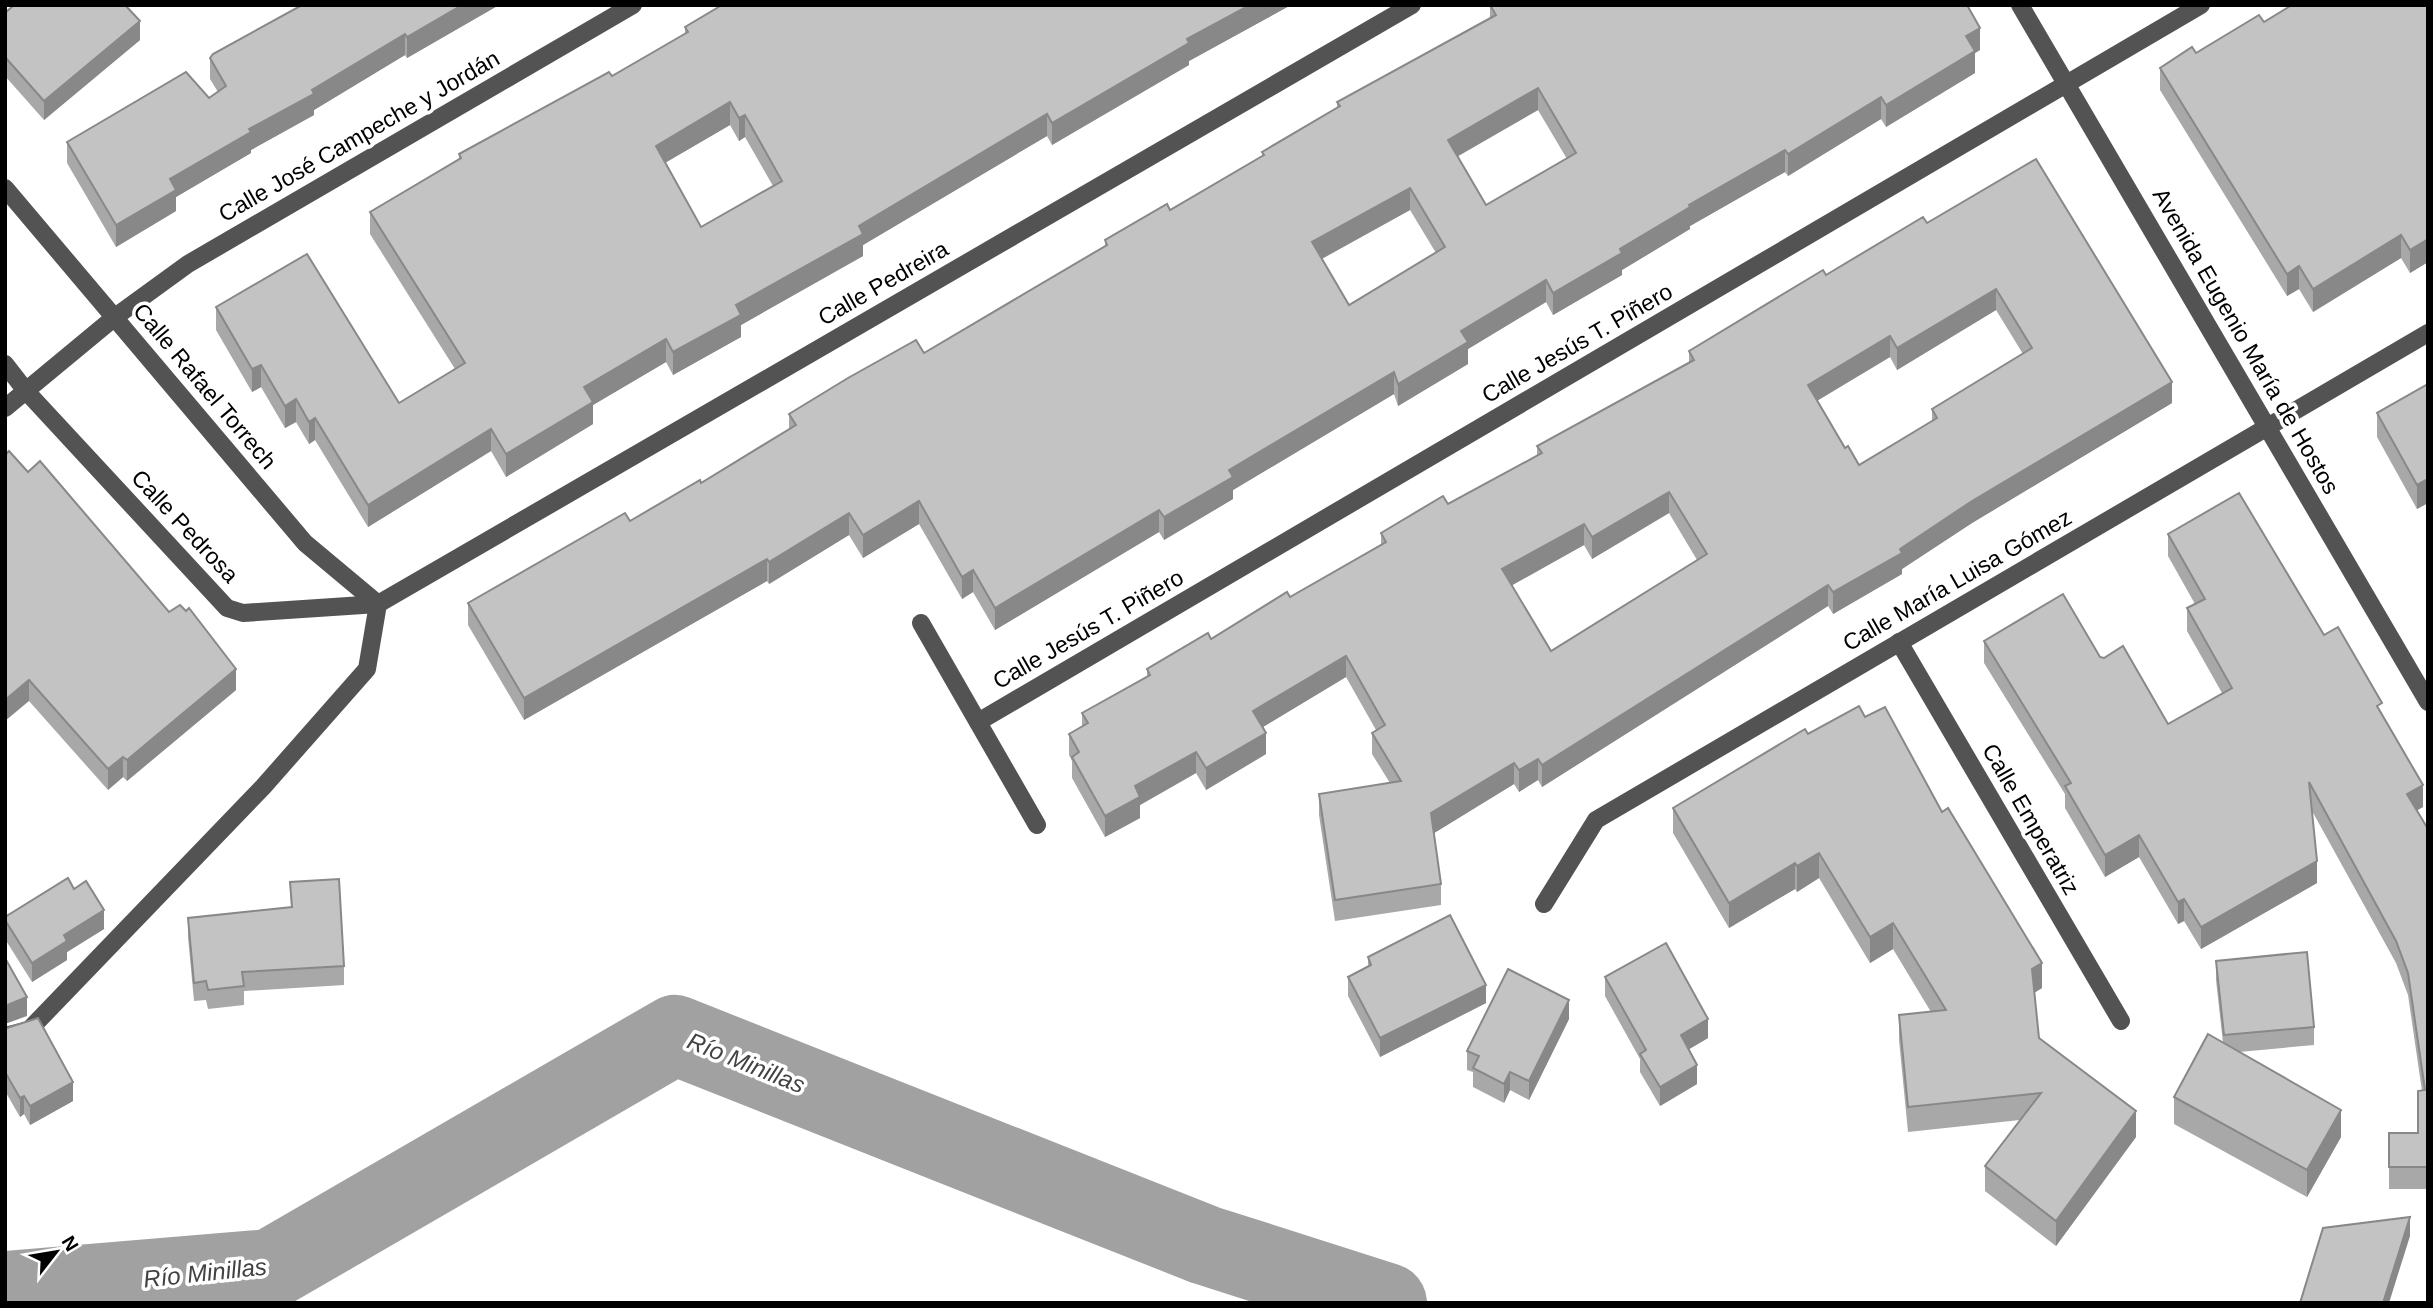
<svg xmlns="http://www.w3.org/2000/svg" width="2433" height="1308" font-family="Arial,sans-serif">
	<style>
		.lines { fill: none; stroke-linecap: round; stroke-linejoin: round }
		.river { stroke: #a1a1a1; stroke-width: 80 }
		.minor { stroke: #535353; stroke-width: 18 }
		.wall { fill: #a8a8a8; fill-rule: evenodd }
		.shaded-wall { fill: #888 }
		.building { fill: #c3c3c3; stroke: #888; stroke-width: 2; fill-rule: evenodd }
		.labels { text-anchor: middle; stroke-width: 7; stroke-linejoin: round; paint-order: stroke }
		.street-label { font-size: 23px; fill: #000; stroke: #fff }
		.water-label { font-size: 24px; font-style: italic; fill: #424242; stroke: #fff }
	</style>
	<rect width="100%" height="100%" fill="#fff"/>
	<g class="lines">
		<!-- river -->
		<polyline class="river" points="5,1291 271,1269 675,1035 1205,1245 1387,1303"/>
		<!-- minor -->
		<g class="minor">
			<polyline points="2020,5 2428,702"/>
			<polyline points="5,188 305,543 378,604"/>
			<polyline points="5,364 26,391 227,608 243,613 378,604 1412,5"/>
			<polyline points="5,408 115,317 188,264 633,5"/>
			<polyline points="921,623 1037,825"/>
			<polyline points="1899,642 2121,1021"/>
			<polyline points="978,722 2201,5"/>
			<polyline points="1544,904 1596,820 2428,333"/>
			<polyline points="5,1036 29,1030 263,787 367,669 378,604"/>
		</g>
	</g>
	<!-- wall -->
	<g class="wall">
		<polygon points="302,5 499,5 407,58 405,55 314,110 314,115 251,150 251,153 176,197 176,211 116,247 67,163 67,142 209,98 218,92 210,79 210,58"/>
		<path d="M722 5H1291L1189 61V65L1052 145 1047 136 863 245V256L741 325V337L673 375 666 362 593 405V424L506 477 491 451 368 527 315 440 309 444 296 422 285 428 261 387 252 392 216 330V307L399 403 455 369 370 234V212L459 159V154L612 76 685 34V27ZM730 125 739 141 745 137 773 186 701 227 665 163Z"/>
		<path d="M1490 5H1967L1980 50 1975 53V73L1886 127 1881 119 1788 176 1785 172 1690 226V229L1622 270V275L1553 315 1546 302 1468 349V364L1398 406 1394 394 1233 490V499L1164 540 1159 532 995 630 973 592 962 599 919 524 863 558 849 535 769 584 767 581 524 720 468 625V603L630 521 701 483 789 429V414L924 353 1105 246V240L1170 210 1262 157V152L1337 108V102L1490 18ZM1538 110 1567 159 1486 205 1457 156ZM1410 210 1436 253 1349 305 1322 259Z"/>
		<polygon points="2428,5 2428,262 2410,273 2401,258 2313,312 2299,289 2287,296 2160,90 2160,68 2196,53 2264,22"/>
		<polygon points="5,13 140,40 44,120 5,76"/>
		<path d="M1927 223 2172 403 1972 523 1902 569V574L1833 614 1828 606 1542 787 1538 780 1519 792 1514 784 1434 833 1441 884V905L1335 921 1319 815V794L1390 783 1372 754V733L1376 730 1346 677 1263 727 1266 754 1206 790 1196 773 1140 805V818L1105 837 1072 778V761L1069 755V734L1082 726V713L1147 677V669L1211 639 1290 597 1381 545V533L1448 504 1537 456V446L1689 363V351L1826 275ZM1996 310 2023 354 1932 409V421L1859 465 1845 448 1817 401 1890 357 1897 370ZM1669 513 1697 560 1551 651 1511 585 1584 545 1592 559Z"/>
		<polygon points="2428,384 2428,503 2417,509 2377,437 2377,413"/>
		<polygon points="28,472 236,690 127,781 123,777 108,790 29,701"/>
		<polygon points="2168,534 2324,635 2382,713 2423,807 2417,810 2428,829 2428,1189 2389,1189 2389,1133 2418,1133 2422,1091 2408,995 2396,963 2311,809 2317,883 2201,949 2184,921 2178,924 2139,857 2105,877 2065,808 2065,794 1984,663 1984,641 2100,657 2168,724 2222,693 2187,631 2187,608 2195,604 2168,556"/>
		<polygon points="1865,717 1942,812 2042,988 2034,993 2039,1038 2136,1137 2056,1246 1985,1191 1985,1166 2020,1120 1908,1132 1899,1040 1899,1015 1931,1012 1893,949 1870,963 1819,878 1797,892 1795,889 1729,928 1673,833 1673,808 1808,734"/>
		<polygon points="290,882 344,966 344,985 244,991 244,1005 208,1009 206,1000 194,1001 188,937 188,918 291,907"/>
		<polygon points="74,889 104,929 67,952 67,960 32,982 5,939 5,917"/>
		<polygon points="1368,957 1486,1003 1380,1057 1348,996 1348,977 1368,967"/>
		<polygon points="2216,961 2314,1027 2314,1045 2239,1052 2341,1137 2307,1197 2174,1124 2174,1097 2223,1043 2216,980"/>
		<polygon points="1605,977 1708,1038 1689,1049 1697,1084 1660,1106 1640,1072 1640,1059 1605,996"/>
		<polygon points="1569,1019 1529,1100 1510,1090 1504,1103 1473,1087 1473,1072 1467,1070 1467,1051"/>
		<polygon points="5,1028 73,1101 30,1125 24,1114 20,1117 5,1091"/>
	</g>
	<!-- shaded-wall -->
	<g class="shaded-wall">
		<polygon points="462,5 499,5 407,58 407,37"/>
		<polygon points="1250,5 1291,5 1189,61 1189,65 1052,145 1052,123 1187,39"/>
		<polygon points="140,21 140,40 44,120 44,101"/>
		<polygon points="1980,28 1980,50 1975,53 1975,73 1886,127 1886,105 1966,36"/>
		<polygon points="405,34 405,55 314,110 314,115 251,150 251,153 176,197 176,211 116,247 116,225 170,179 312,90"/>
		<polygon points="1538,88 1538,110 1448,162 1448,140"/>
		<polygon points="1881,97 1881,119 1788,176 1788,154"/>
		<polygon points="730,102 730,125 656,168 656,146"/>
		<polygon points="1047,114 1047,136 863,245 863,256 741,325 741,337 673,375 673,352 736,305 859,226"/>
		<polygon points="745,115 745,137 739,141 739,118"/>
		<polygon points="1785,150 1785,172 1690,226 1690,229 1622,270 1622,275 1553,315 1553,293 1689,205"/>
		<polygon points="1410,188 1410,210 1312,264 1312,242"/>
		<polygon points="2401,235 2401,258 2313,312 2313,289"/>
		<polygon points="2428,239 2428,262 2410,273 2410,250"/>
		<polygon points="2299,266 2299,289 2287,296 2287,274"/>
		<polygon points="1546,280 1546,302 1468,349 1468,364 1398,406 1398,384 1461,331"/>
		<polygon points="1996,289 1996,310 1897,370 1897,348"/>
		<polygon points="1890,336 1890,357 1808,406 1808,385"/>
		<polygon points="666,339 666,362 593,405 593,424 506,477 506,454 584,387"/>
		<polygon points="261,365 261,387 252,392 252,369"/>
		<polygon points="1394,372 1394,394 1233,490 1233,499 1164,540 1164,517 1229,470"/>
		<polygon points="2172,382 2172,403 1972,523 1902,569 1902,574 1833,614 1833,592 1972,501"/>
		<polygon points="296,399 296,422 285,428 285,406"/>
		<polygon points="315,418 315,440 309,444 309,422"/>
		<polygon points="491,429 491,451 368,527 368,505"/>
		<polygon points="2428,479 2428,503 2417,509 2417,485"/>
		<polygon points="1669,492 1669,513 1592,559 1592,537"/>
		<polygon points="919,501 919,524 863,558 863,535"/>
		<polygon points="1159,510 1159,532 995,630 995,608"/>
		<polygon points="849,513 849,535 769,584 769,562"/>
		<polygon points="1584,524 1584,545 1502,591 1502,569"/>
		<polygon points="767,559 767,581 524,720 524,698"/>
		<polygon points="973,570 973,592 962,599 962,577"/>
		<polygon points="1828,585 1828,606 1542,787 1542,765"/>
		<polygon points="1346,656 1346,677 1253,733 1253,711"/>
		<polygon points="236,669 236,690 127,781 127,760"/>
		<polygon points="29,680 29,701 5,721 5,700"/>
		<polygon points="1266,733 1266,754 1206,790 1206,768"/>
		<polygon points="1196,752 1196,773 1140,805 1140,818 1105,837 1105,816 1135,786"/>
		<polygon points="123,757 123,777 108,790 108,769"/>
		<polygon points="1538,759 1538,780 1519,792 1519,770"/>
		<polygon points="1514,763 1514,784 1431,835 1431,813"/>
		<polygon points="2423,785 2423,807 2407,816 2407,794"/>
		<polygon points="2139,835 2139,857 2105,877 2105,855"/>
		<polygon points="1819,853 1819,878 1797,892 1797,866"/>
		<polygon points="2317,861 2317,883 2201,949 2201,927"/>
		<polygon points="1795,863 1795,889 1729,928 1729,903"/>
		<polygon points="2184,899 2184,921 2178,924 2178,902"/>
		<polygon points="104,910 104,929 67,952 67,960 32,982 32,963 64,935"/>
		<polygon points="1893,923 1893,949 1870,963 1870,937"/>
		<polygon points="2042,963 2042,988 2032,994 2032,969"/>
		<polygon points="1486,985 1486,1003 1380,1057 1380,1038"/>
		<polygon points="27,997 27,1016 5,1024 5,1006"/>
		<polygon points="1569,1000 1569,1019 1529,1100 1529,1081"/>
		<polygon points="1708,1019 1708,1038 1681,1054 1681,1035"/>
		<polygon points="1697,1065 1697,1084 1660,1106 1660,1087"/>
		<polygon points="1510,1072 1510,1090 1504,1103 1504,1084"/>
		<polygon points="73,1082 73,1101 30,1125 30,1106"/>
		<polygon points="24,1096 24,1114 20,1117 20,1098"/>
		<polygon points="2341,1110 2341,1137 2307,1197 2307,1170"/>
		<polygon points="2136,1111 2136,1137 2056,1246 2056,1221"/>
		<polygon points="2410,1217 2410,1236 2389,1303 2383,1303"/>
	</g>
	<!-- building -->
	<g class="building">
		<polygon points="14,5 125,5 140,21 44,101 5,57 5,13"/>
		<polygon points="302,5 462,5 407,37 405,34 312,90 314,94 249,129 251,132 170,179 176,190 116,225 67,142 186,72 209,98 226,86 210,58 213,54"/>
		<path d="M722 5H1250L1187 39 1189 43 1052 123 1047 114 859 226 863 234 736 305 741 315 673 352 666 339 584 387 593 402 506 454 491 429 368 505 315 418 309 422 296 399 285 406 261 365 252 369 216 307 307 254 399 403 465 363 370 212 461 158 459 154 609 72 612 76 688 32 685 27ZM730 102 739 118 745 115 782 181 701 227 656 146Z"/>
		<path d="M1490 5H1967L1980 28 1966 36 1975 51 1886 105 1881 97 1788 154 1785 150 1689 205 1690 207 1620 249 1622 253 1553 293 1546 280 1461 331 1468 342 1398 384 1394 372 1229 470 1233 477 1164 517 1159 510 995 608 973 570 962 577 919 501 863 535 849 513 769 562 767 559 524 698 468 603 625 513 630 521 700 480 701 483 796 425 789 414 848 378 916 340 924 353 1107 245 1105 240 1167 204 1170 210 1264 155 1262 152 1340 106 1337 102 1496 15ZM1538 88 1576 153 1486 205 1448 140ZM1410 188 1445 247 1349 305 1312 242Z"/>
		<polygon points="2292,5 2428,5 2428,239 2410,250 2401,235 2313,289 2299,266 2287,274 2160,68 2192,47 2196,53 2259,15 2264,22"/>
		<path d="M2036 159 2172 382 1972 501 1900 549 1902 553 1833 592 1828 585 1542 765 1538 759 1519 770 1514 763 1431 813 1441 884 1335 900 1319 794 1401 781 1372 733 1385 725 1346 656 1253 711 1266 733 1206 768 1196 752 1135 786 1140 797 1105 816 1072 757 1079 752 1069 734 1088 723 1082 713 1150 675 1147 669 1208 633 1211 639 1287 592 1290 597 1386 542 1381 533 1443 496 1448 504 1542 453 1537 446 1694 360 1689 351 1823 270 1826 275 1923 217 1927 223ZM1996 289 2032 348 1932 409 1937 418 1859 465 1848 446 1845 448 1808 385 1890 336 1897 348ZM1669 492 1707 554 1551 651 1502 569 1584 524 1592 537Z"/>
		<polygon points="2428,384 2428,479 2417,485 2377,413"/>
		<polygon points="9,451 28,472 40,461 169,612 180,605 186,611 189,608 236,669 127,760 123,757 108,769 29,680 5,700 5,455"/>
		<polygon points="2239,493 2324,635 2338,627 2382,703 2377,706 2423,785 2407,794 2428,829 2428,1167 2389,1167 2389,1133 2418,1133 2418,1091 2425,1090 2408,973 2396,941 2309,782 2317,861 2201,927 2184,899 2178,902 2139,835 2105,855 2065,786 2071,783 1984,641 2063,594 2100,657 2104,658 2123,646 2168,724 2232,688 2187,608 2205,599 2168,534"/>
		<polygon points="1859,706 1865,717 1885,707 1942,812 1948,808 2042,963 2032,969 2039,1038 2136,1111 2056,1221 1985,1166 2041,1093 1908,1107 1899,1015 1946,1010 1893,923 1870,937 1819,853 1797,866 1795,863 1729,903 1673,808 1805,729 1808,734"/>
		<polygon points="68,878 74,889 86,881 104,910 64,935 67,941 32,963 5,920 5,917"/>
		<polygon points="339,879 344,966 242,972 244,986 208,990 206,981 194,983 188,918 292,907 290,882"/>
		<polygon points="1450,915 1486,985 1380,1038 1348,977 1371,965 1368,957"/>
		<polygon points="1666,943 1708,1019 1681,1035 1697,1065 1660,1087 1640,1054 1646,1050 1605,977"/>
		<polygon points="2307,952 2314,1027 2224,1035 2216,961"/>
		<polygon points="5,958 27,997 5,1006"/>
		<polygon points="1508,969 1569,1000 1529,1081 1510,1072 1504,1084 1473,1068 1479,1056 1467,1051"/>
		<polygon points="38,1018 73,1082 30,1106 24,1096 20,1098 5,1072 5,1028 7,1028"/>
		<polygon points="2208,1034 2341,1110 2307,1170 2174,1097"/>
		<polygon points="2410,1217 2383,1303 2300,1303 2323,1228"/>
	</g>
	<g class="labels">
		<!-- street labels -->
		<g class="street-label">
			<text transform="translate(359 136) rotate(-30)" y="8">Calle José Campeche y Jordán</text>
			<text transform="translate(883 283) rotate(-30)" y="8">Calle Pedreira</text>
			<text transform="translate(2246 341) rotate(60)" y="8">Avenida Eugenio María de Hostos</text>
			<text transform="translate(1577 343) rotate(-30)" y="8">Calle Jesús T. Piñero</text>
			<text transform="translate(205 386) rotate(50)" y="8">Calle Rafael Torrech</text>
			<text transform="translate(185 526) rotate(47)" y="8">Calle Pedrosa</text>
			<text transform="translate(1957 580) rotate(-30)" y="8">Calle María Luisa Gómez</text>
			<text transform="translate(1088 629) rotate(-30)" y="8">Calle Jesús T. Piñero</text>
			<text transform="translate(2031 819) rotate(60)" y="8">Calle Emperatriz</text>
		</g>
		<!-- water labels -->
		<g class="water-label">
			<text transform="translate(746 1063) rotate(22)" y="8">Río Minillas</text>
			<text transform="translate(205 1273) rotate(-6)" y="8">Río Minillas</text>
		</g>
	</g>
	<!-- border -->
	<rect width="2433" height="1308" fill="none" stroke="#000000" stroke-width="14"/>
	<!-- north arrow -->
	<g transform="translate(56 1252) rotate(59)" stroke="#ffffff" stroke-width="5" paint-order="stroke">
	<path d="M0-5L12 26L0 18L-12 26Z" fill="#000000"/>
	<text y="-10" font-size="19" font-weight="bold" text-anchor="middle" fill="#000000">N</text>
	</g>
</svg>
